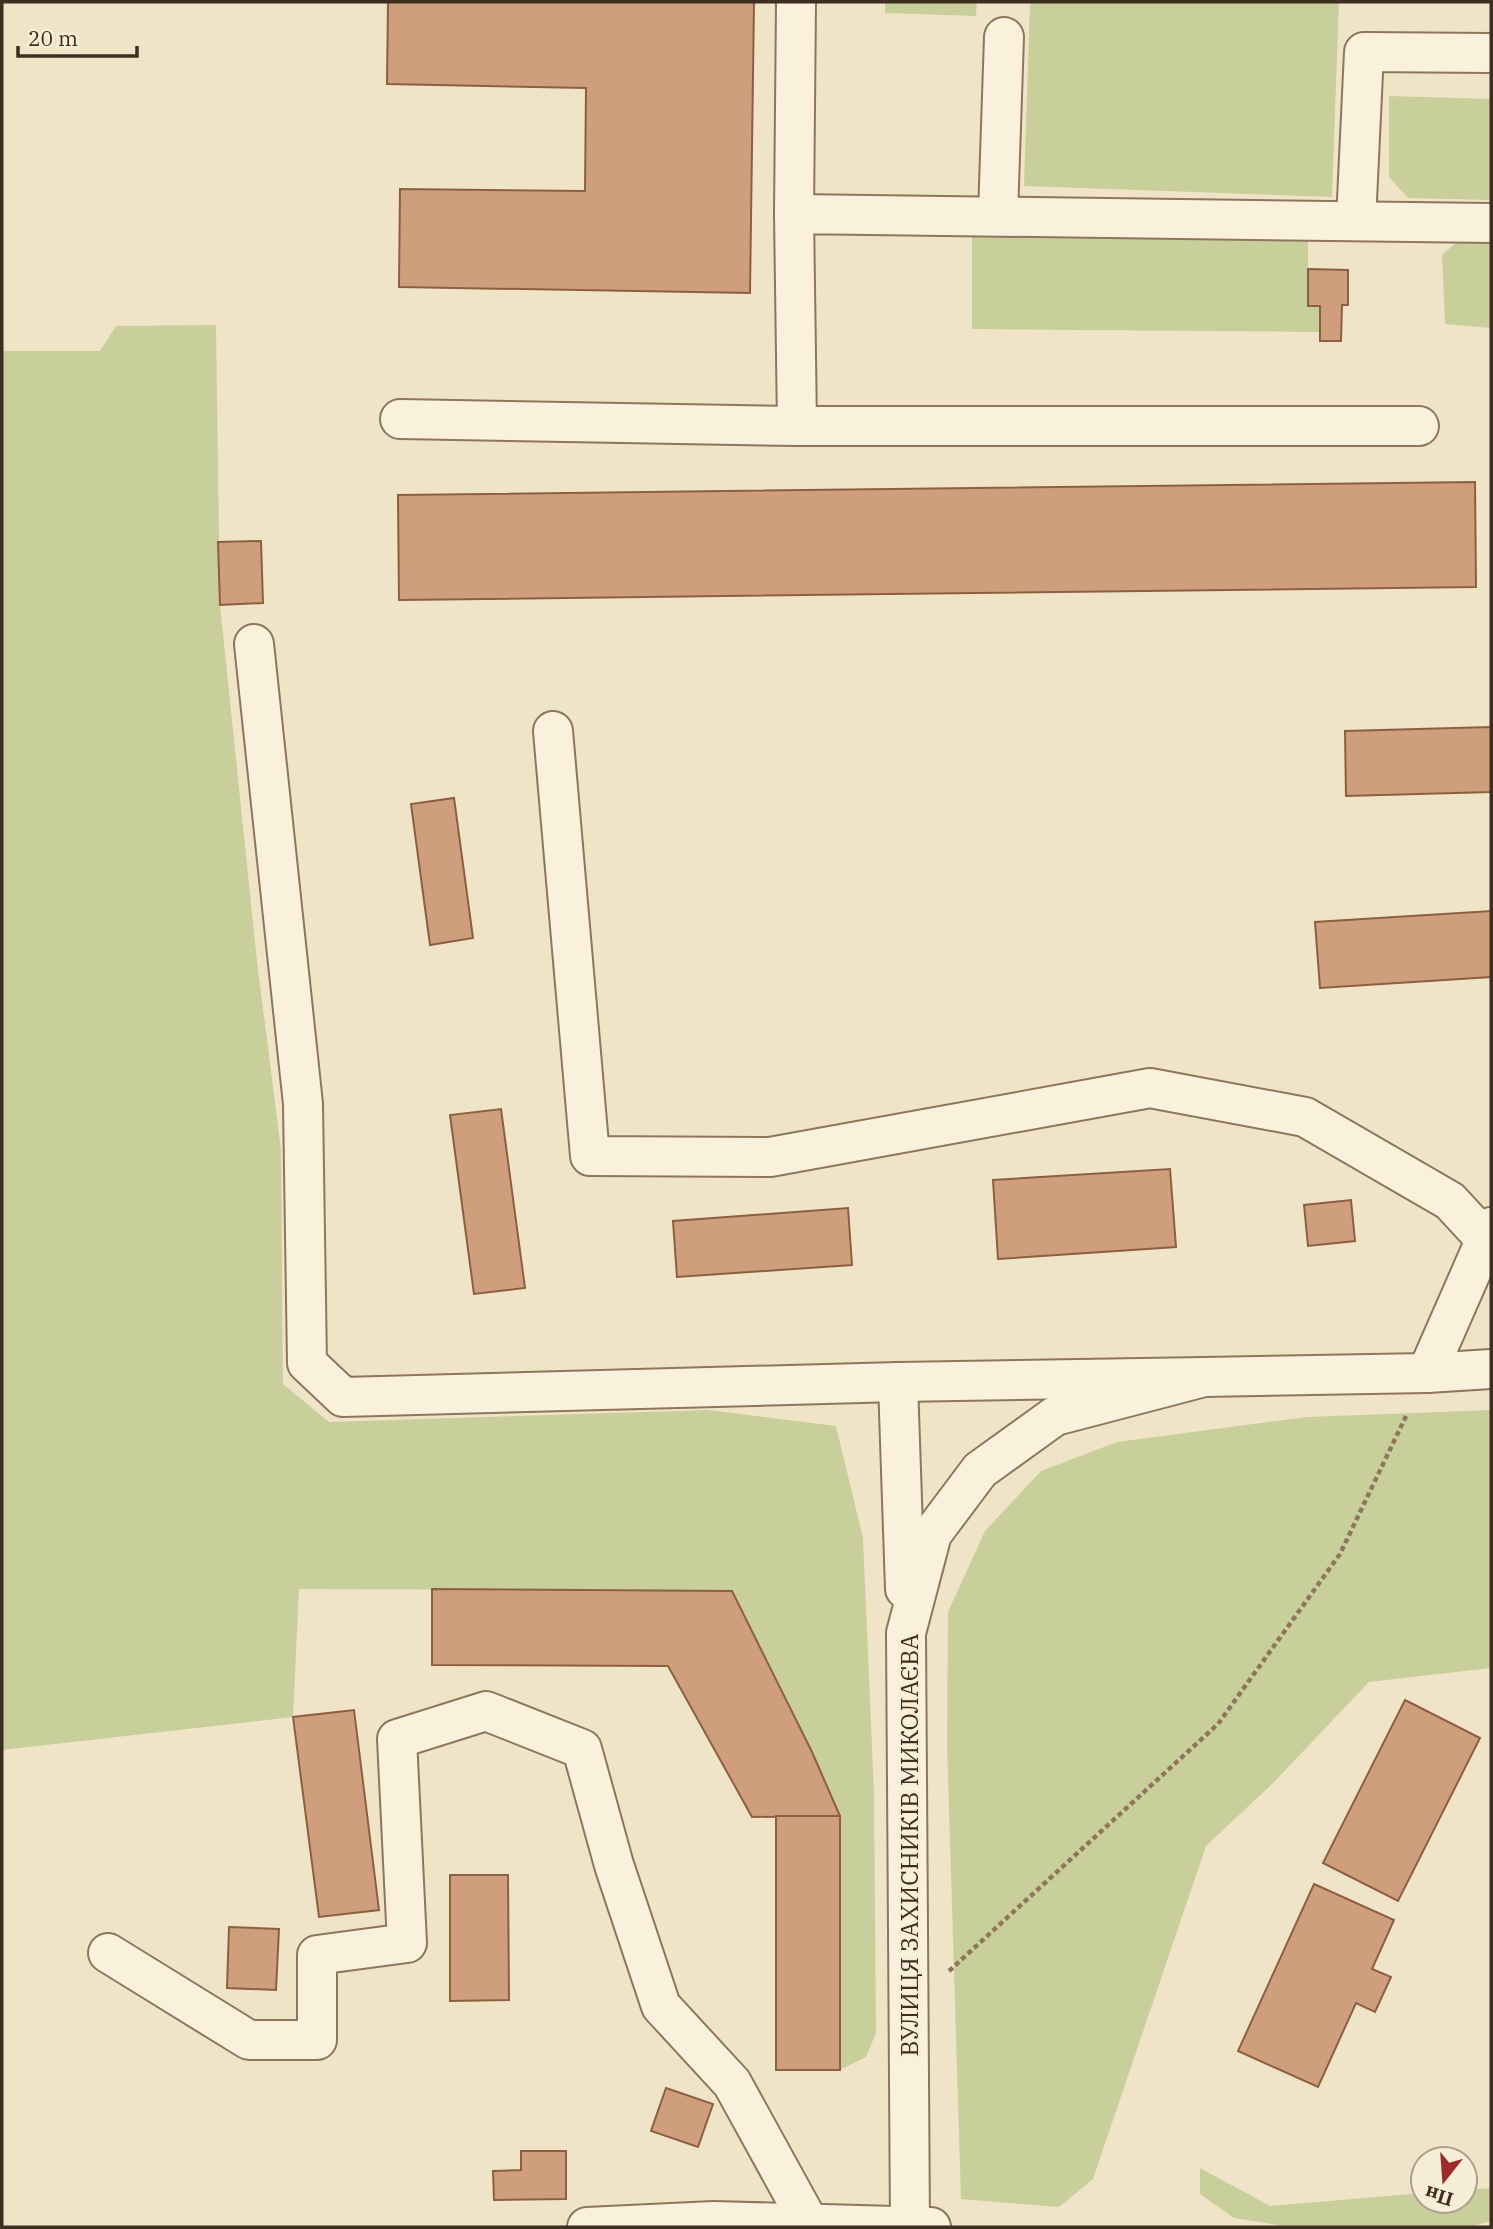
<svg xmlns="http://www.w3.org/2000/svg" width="1493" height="2229" font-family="'IBM Plex Serif',serif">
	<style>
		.green { fill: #c9cf9b }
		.building { fill: #cf9f7d; stroke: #8d5f41; stroke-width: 2 }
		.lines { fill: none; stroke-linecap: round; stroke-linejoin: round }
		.minor-casing { stroke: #8d765c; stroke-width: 42 }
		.path { stroke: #8d765c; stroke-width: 4.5; stroke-dasharray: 5 3.5; stroke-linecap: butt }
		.minor { stroke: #faf1dc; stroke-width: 38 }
		.labels { text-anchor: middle; stroke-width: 6; stroke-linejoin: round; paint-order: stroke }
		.street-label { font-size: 24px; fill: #3d2e20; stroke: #f7eed8 }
	</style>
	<rect width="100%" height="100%" fill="#f0e4c8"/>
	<!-- green -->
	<g class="green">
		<polygon points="885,2 977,2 976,16 885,13"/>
		<polygon points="1030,2 1339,2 1332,197 1024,186"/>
		<polygon points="1389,96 1491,99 1491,200 1408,198 1389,177"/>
		<polygon points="972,235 1308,238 1308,305 1320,306 1321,332 972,329"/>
		<polygon points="1458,241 1491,242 1491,328 1445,324 1442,255"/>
		<polygon points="216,325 220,605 257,961 281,1150 283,1384 329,1422 709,1410 836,1426 863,1538 874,1792 876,2033 866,2057 840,2070 812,1752 731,1591 299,1589 293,1717 2,1750 2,351 100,351 116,326"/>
		<polygon points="1491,1410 1491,1668 1369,1682 1274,1782 1206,1846 1093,2179 1059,2207 961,2199 947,1744 948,1612 985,1531 1041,1471 1117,1442 1307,1417"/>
		<polygon points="1200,2168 1270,2206 1423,2193 1423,2201 1465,2201 1465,2190 1491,2188 1491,2221 1473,2226 1456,2227 1290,2227 1234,2218 1200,2194"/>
	</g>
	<!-- building -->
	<g class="building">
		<polygon points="388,2 754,2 750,293 399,287 400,189 585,191 586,88 387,84"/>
		<polygon points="1308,269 1348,270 1348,305 1342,305 1341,341 1320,341 1320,306 1308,306"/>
		<polygon points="1475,482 1476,587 399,600 398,495"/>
		<polygon points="261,541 263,603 220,605 218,542"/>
		<polygon points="1491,727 1491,792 1346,796 1345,731"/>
		<polygon points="454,798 473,938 430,945 411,804"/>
		<polygon points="1491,911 1491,977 1320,988 1315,922"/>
		<polygon points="501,1109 525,1288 474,1294 450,1115"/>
		<polygon points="1170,1169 1176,1247 998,1259 993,1180"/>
		<polygon points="1351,1200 1355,1241 1308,1246 1304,1205"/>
		<polygon points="848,1208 852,1265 677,1277 673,1221"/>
		<polygon points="432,1589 732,1591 812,1752 840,1816 752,1817 668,1666 432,1665"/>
		<polygon points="1405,1700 1480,1738 1398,1901 1323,1863"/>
		<polygon points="354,1710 379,1910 319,1917 293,1717"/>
		<rect x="776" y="1816" width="64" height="254"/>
		<polygon points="450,1875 508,1875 509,2000 450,2001"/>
		<polygon points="1314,1884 1394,1920 1372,1969 1391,1977 1375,2012 1356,2003 1318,2087 1238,2051"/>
		<polygon points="229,1927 279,1929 276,1990 227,1988"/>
		<polygon points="666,2088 713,2104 698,2147 651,2131"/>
		<polygon points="521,2151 566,2151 566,2199 494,2200 493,2171 521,2170"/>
	</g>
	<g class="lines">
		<!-- minor casing -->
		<g class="minor-casing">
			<g id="minor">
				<polyline points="794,214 796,2"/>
				<polyline points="998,215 1004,37"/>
				<polyline points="1356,221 1364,52 1491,53"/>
				<polyline points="400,419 797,426 794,214 1491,223"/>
				<polyline points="797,426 1419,426"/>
				<polyline points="254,644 303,1104 307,1363 343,1397 898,1382 1204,1377"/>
				<polyline points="553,731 590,1156 770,1157 1150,1088 1305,1117 1450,1201 1487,1241"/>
				<polyline points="1427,1373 1491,1227"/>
				<polyline points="898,1382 905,1589"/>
				<polyline points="108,1953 249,2040 317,2040 317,1955 407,1943 397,1739 486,1711 582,1749 614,1865 661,2006 732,2083 809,2223"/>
				<polyline points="587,2227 714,2221 931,2227"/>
				<polyline points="910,2227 906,1633 932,1534 980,1470 1055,1416 1204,1377 1427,1373 1491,1369"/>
			</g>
		</g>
		<!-- path -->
		<polyline class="path" points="949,1971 1218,1724 1340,1554 1407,1414"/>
		<!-- minor -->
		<use href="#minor" class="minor"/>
	</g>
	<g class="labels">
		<!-- street labels -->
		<g class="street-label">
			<text transform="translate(910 1845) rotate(-90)" y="8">ВУЛИЦЯ ЗАХИСНИКІВ МИКОЛАЄВА</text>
		</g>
	</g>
	<!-- border -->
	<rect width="1493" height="2229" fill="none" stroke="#3d2e20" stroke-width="7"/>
	<!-- north arrow -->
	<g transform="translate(1444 2180) rotate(197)"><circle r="33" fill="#f7eed8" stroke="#ada18e" stroke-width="2"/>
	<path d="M0-5L12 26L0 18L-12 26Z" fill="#9e2a2b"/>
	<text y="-10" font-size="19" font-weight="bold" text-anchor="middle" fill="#3d2e20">Пн</text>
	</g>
	<!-- scale -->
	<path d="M18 46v10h119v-10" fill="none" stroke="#3d2e20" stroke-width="3.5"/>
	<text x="28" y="46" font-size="21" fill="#3d2e20" stroke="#f7eed8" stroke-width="5" paint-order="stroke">20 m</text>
</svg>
